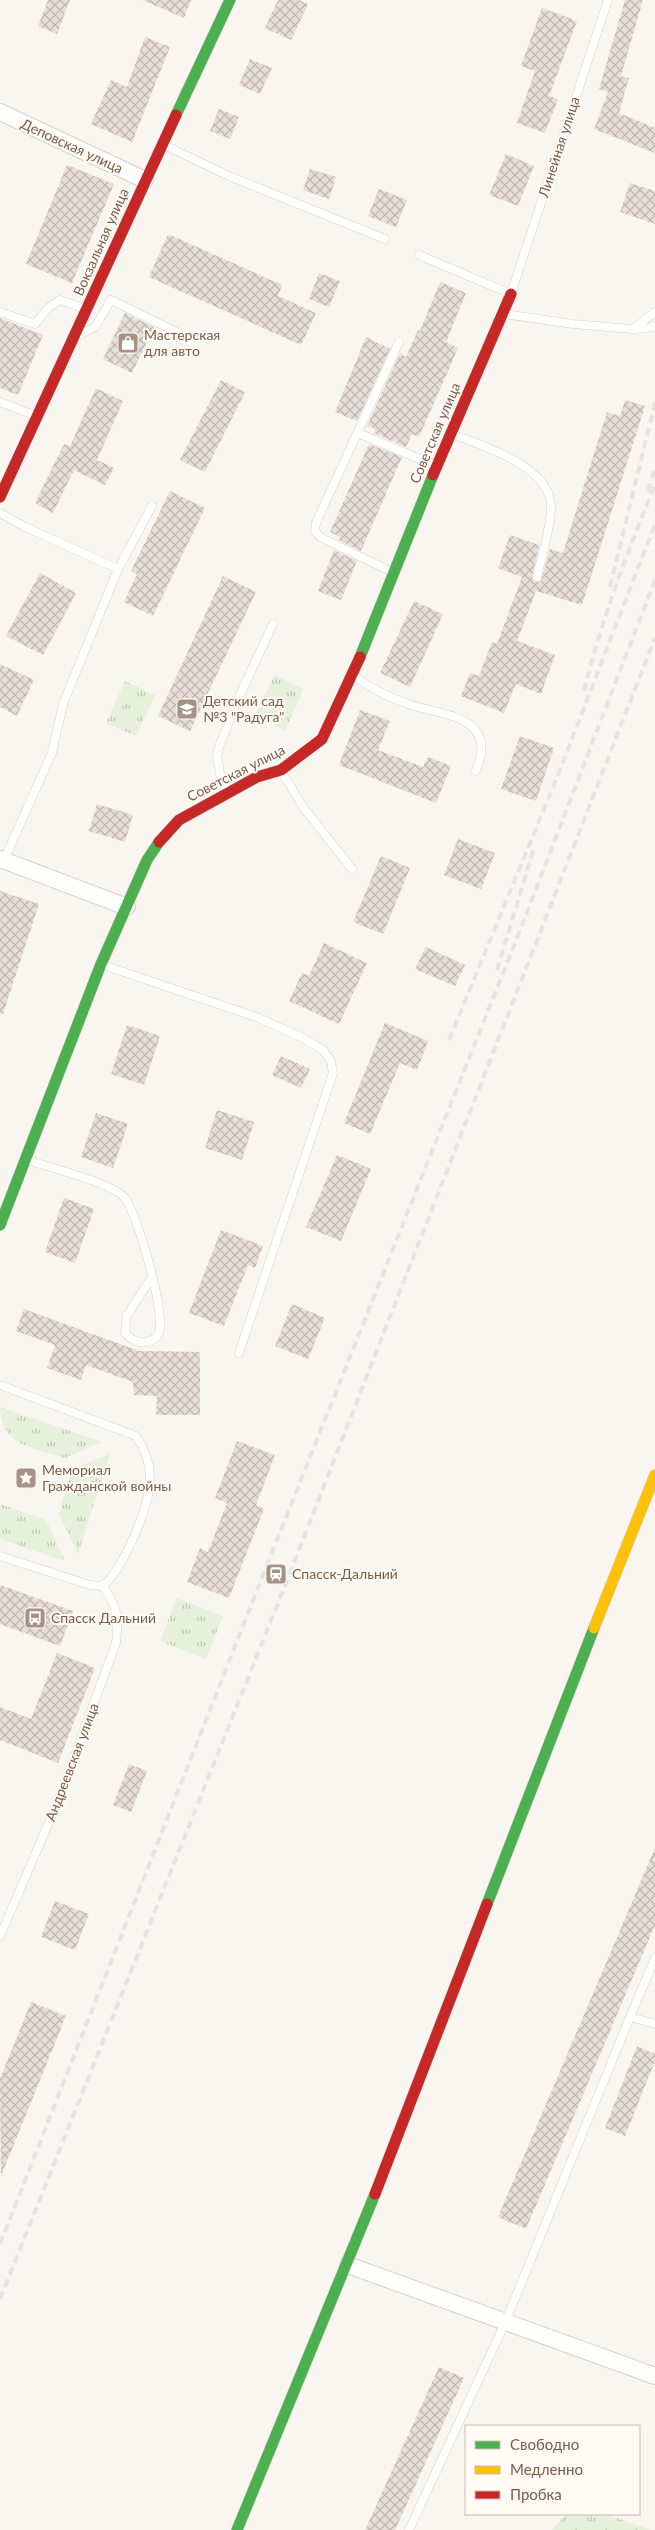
<svg xmlns="http://www.w3.org/2000/svg" width="655" height="2530" font-family="Lato,sans-serif">
	<style>
		.grass { fill: url(#grass-tufts) }
		.building { fill: url(#building-cross-hatch) }
		.lines { fill: none; stroke-linecap: round; stroke-linejoin: round }
		.lane-casing { stroke: #d7d1cb; stroke-width: 9 }
		.street-casing { stroke: #d7d1cb; stroke-width: 18 }
		.fast-casing { stroke: #d9d2cb; stroke-width: 12 }
		.slow-casing { stroke: #d9d2cb; stroke-width: 12 }
		.jam-casing { stroke: #d9d2cb; stroke-width: 12 }
		.lane { stroke: #fefefd; stroke-width: 8 }
		.street { stroke: #fefefd; stroke-width: 16 }
		.fast { stroke: #4caf50; stroke-width: 11 }
		.slow { stroke: #ffc107; stroke-width: 11 }
		.jam { stroke: #c62828; stroke-width: 11 }
		.rail { stroke: #e6e3e7; stroke-width: 4; stroke-dasharray: 8 5; stroke-linecap: butt }
		.labels { text-anchor: middle; stroke-width: 4; stroke-linejoin: round; paint-order: stroke }
		.street-label { font-size: 14px; fill: #7a5c4d; stroke: #fffaf3 }
		.poi-label { font-size: 14px; fill: #7a5c4d; stroke: #fffaf3; text-anchor: start }
	</style>
	<defs>
		<pattern id="grass-tufts" width="24" height="20" patternUnits="userSpaceOnUse" patternTransform="scale(1.25)"><rect width="24" height="20" fill="#e7f0db"/><path d="M3 7l-1-3M5 7V3M7 7l1-3M15 17l-1-3M17 17v-4M19 17l1-3" fill="none" stroke="#c0c6b4"/></pattern>
		<pattern id="building-cross-hatch" width="8" height="8" patternUnits="userSpaceOnUse" patternTransform="scale(1.25)"><rect width="8" height="8" fill="#e6ded7"/><path d="M0 0l8 8M0 8l8-8" fill="none" stroke="#bfb7b1"/></pattern>
	</defs>
	<rect width="100%" height="100%" fill="#f9f5f0"/>
	<!-- grass -->
	<g class="grass">
		<polygon points="274,675 304,689 285,730 255,716"/>
		<polygon points="125,681 155,695 136,736 106,723"/>
		<path d="M0 1407 102 1442 65 1458C35 1448 0 1446 0 1407Z"/>
		<polygon points="110,1454 78,1554 59,1514 72,1469"/>
		<polygon points="0,1504 46,1520 65,1561 0,1539"/>
		<polygon points="177,1598 223,1616 206,1659 160,1641"/>
		<polygon points="566,2514 606,2514 651,2530 552,2530"/>
	</g>
	<!-- building -->
	<g class="building">
		<polygon points="48,0 70,0 57,34 38,26"/>
		<polygon points="142,0 191,0 184,18"/>
		<polygon points="278,0 299,0 308,4 291,40 265,28"/>
		<polygon points="625,0 643,0 621,76 629,78 619,113 655,128 655,153 594,129 608,92 599,89"/>
		<polygon points="542,8 577,21 549,96 558,99 545,133 517,123 535,71 521,66"/>
		<polygon points="145,37 170,47 132,142 91,124 111,80 127,87"/>
		<polygon points="250,59 272,68 260,94 239,85"/>
		<polygon points="219,109 239,117 230,139 210,131"/>
		<polygon points="506,154 534,166 518,206 489,195"/>
		<polygon points="67,165 114,184 72,283 26,264"/>
		<polygon points="310,169 336,177 329,199 303,190"/>
		<polygon points="630,183 655,191 655,224 620,212"/>
		<polygon points="379,189 407,200 396,227 368,216"/>
		<polygon points="168,234 282,285 278,296 316,313 301,345 149,277"/>
		<polygon points="319,273 340,281 329,307 309,299"/>
		<polygon points="440,282 466,293 446,342 458,348 419,437 412,434 406,447 374,433 375,429 367,426 400,353 406,357 418,330 420,331"/>
		<polygon points="125,313 154,327 132,373 103,359"/>
		<polygon points="0,318 43,335 18,395 0,388"/>
		<polygon points="366,337 390,349 357,421 335,412"/>
		<polygon points="221,380 245,392 205,472 180,460"/>
		<polygon points="96,388 123,401 97,460 114,468 105,485 74,470 53,513 35,503 64,444 70,446"/>
		<polygon points="625,400 645,406 582,605 536,591 517,641 555,655 541,694 516,684 504,713 461,696 470,673 479,676 492,642 497,644 522,577 498,568 510,535 539,545 532,578 535,582 541,581 550,549 563,553 607,412 620,416"/>
		<polygon points="369,444 402,457 361,551 339,540 340,537 330,532"/>
		<polygon points="170,491 205,508 153,616 124,602 137,574 131,571"/>
		<polygon points="334,550 357,561 341,600 318,591"/>
		<polygon points="40,573 76,593 43,655 6,636"/>
		<polygon points="223,576 256,592 190,731 158,716"/>
		<polygon points="414,601 443,614 410,687 380,673"/>
		<polygon points="0,664 34,680 17,716 0,707"/>
		<polygon points="360,710 390,721 378,750 423,767 428,757 451,766 436,803 339,765"/>
		<polygon points="520,736 554,748 536,801 501,789"/>
		<polygon points="97,804 133,815 125,842 89,831"/>
		<polygon points="458,839 495,853 481,889 444,875"/>
		<polygon points="381,856 410,868 383,934 353,922"/>
		<polygon points="0,891 39,904 3,1014 0,1014"/>
		<polygon points="324,943 367,963 339,1024 289,1001 302,973 309,976"/>
		<polygon points="426,947 465,965 455,986 415,969"/>
		<polygon points="385,1023 428,1041 417,1070 400,1063 370,1134 344,1123"/>
		<polygon points="127,1025 160,1036 144,1085 111,1074"/>
		<polygon points="281,1056 310,1069 301,1088 272,1075"/>
		<polygon points="217,1110 254,1122 242,1160 205,1148"/>
		<polygon points="96,1113 128,1124 113,1168 81,1157"/>
		<polygon points="337,1155 371,1169 341,1241 306,1227"/>
		<polygon points="64,1198 94,1209 75,1263 45,1252"/>
		<polygon points="221,1230 263,1246 255,1268 248,1265 224,1326 189,1313"/>
		<polygon points="292,1304 325,1318 308,1359 275,1346"/>
		<polygon points="24,1309 139,1351 200,1352 200,1415 156,1415 157,1396 134,1395 133,1382 86,1365 81,1380 47,1368 55,1345 16,1331"/>
		<polygon points="237,1441 275,1455 256,1505 264,1509 229,1598 187,1582 200,1548 208,1552 227,1503 215,1498"/>
		<polygon points="0,1585 73,1611 60,1646 0,1624"/>
		<polygon points="57,1653 95,1668 58,1763 0,1740 0,1707 31,1719"/>
		<polygon points="129,1764 147,1771 131,1812 113,1805"/>
		<polygon points="655,1848 655,1925 526,2229 498,2217"/>
		<polygon points="55,1901 89,1914 75,1950 41,1937"/>
		<polygon points="31,2002 66,2016 1,2176 0,2079"/>
		<polygon points="637,2046 655,2054 655,2061 625,2136 605,2128"/>
		<polygon points="439,2367 464,2378 395,2530 365,2530"/>
	</g>
	<g class="lines">
		<!-- lane casing -->
		<g class="lane-casing">
			<g id="lane">
				<polyline points="164,145 229,176 385,239"/>
				<polyline points="419,255 511,294 608,0"/>
				<polyline points="0,312 35,324 48,308 60,300 83,308"/>
				<polyline points="504,314 573,324 633,329 655,312"/>
				<polyline points="635,329 655,327"/>
				<polyline points="81,334 95,327 111,300 183,335"/>
				<polyline points="0,402 34,415"/>
				<polyline points="358,433 434,465"/>
				<path d="M452 434C483 446 552 466 551 508 550 531 542 555 537 577"/>
				<polyline points="0,513 25,527 118,569 152,506"/>
				<polyline points="392,572 320,537 315,531 316,523 399,342"/>
				<path d="M354 676C371 689 388 697 408 704 429 712 466 713 478 734 485 746 480 759 476 771"/>
				<polyline points="282,772 303,807 352,869"/>
				<polyline points="226,790 220,774 217,756 220,744 239,697 273,624"/>
				<polyline points="4,860 52,753 63,704 118,569"/>
				<polyline points="103,965 259,1018 301,1037 323,1050 331,1061 333,1073 239,1353"/>
				<path d="M28 1160C50 1168 109 1182 124 1197 137 1211 168 1320 158 1335 155 1340 150 1341 145 1342 136 1343 131 1339 125 1333L127 1315 152 1277"/>
				<path d="M0 1385 136 1436C145 1449 150 1462 150 1478 150 1507 124 1567 103 1586L90 1585 0 1556"/>
				<path d="M0 1936 57 1804 116 1643C119 1617 117 1607 103 1586"/>
				<polyline points="630,2017 655,1958"/>
				<polyline points="409,2530 505,2323 630,2017 655,2024"/>
			</g>
		</g>
		<!-- street casing -->
		<g class="street-casing">
			<g id="street">
				<polyline points="0,112 145,180"/>
				<polyline points="0,859 127,907"/>
				<polyline points="348,2265 655,2376"/>
			</g>
		</g>
		<!-- fast casing -->
		<g class="fast-casing">
			<g id="fast">
				<polyline points="176,115 230,0"/>
				<polyline points="360,657 433,475"/>
				<polyline points="0,1225 101,964 147,860 159,842"/>
				<polyline points="487,1904 594,1628"/>
				<polyline points="237,2530 375,2194"/>
			</g>
		</g>
		<!-- slow casing -->
		<g class="slow-casing">
			<polyline id="slow" points="594,1628 655,1475"/>
		</g>
		<!-- jam casing -->
		<g class="jam-casing">
			<g id="jam">
				<polyline points="433,475 511,294"/>
				<polyline points="0,497 176,115"/>
				<polyline points="159,842 179,820 257,777 281,770 322,739 360,657"/>
				<polyline points="375,2194 487,1904"/>
			</g>
		</g>
		<!-- lane -->
		<use href="#lane" class="lane"/>
		<!-- street -->
		<use href="#street" class="street"/>
		<!-- fast -->
		<use href="#fast" class="fast"/>
		<!-- slow -->
		<use href="#slow" class="slow"/>
		<!-- jam -->
		<use href="#jam" class="jam"/>
		<!-- rail -->
		<g class="rail">
			<polyline points="648,491 655,468"/>
			<polyline points="610,587 655,403"/>
			<path d="M584 691C601 620 628 552 655 484"/>
			<polyline points="497,970 534,848"/>
			<polyline points="449,1040 558,775 655,524"/>
			<polyline points="0,2244 265,1570 519,933 655,580"/>
			<polyline points="0,2299 288,1578 655,638"/>
		</g>
	</g>
	<!-- icons -->
	<defs>
		<g id="shop-square" transform="scale(1.125)"><rect x="-9" y="-9" width="18" height="18" rx="4" fill="#a69286" stroke="#fffaf3"/><path d="M-5-2.5h2.3a2.7 3.5 0 0 1 5.4 0H5L5.5 6h-11ZM-1.5-2.5h3a1.5 2.3 0 0 0-3 0Z" fill="#fff"/></g>
		<g id="school-square" transform="scale(1.125)"><rect x="-9" y="-9" width="18" height="18" rx="4" fill="#a69286" stroke="#fffaf3"/><path d="M0-5L7-2L0 1L-7-2ZM-4 1L0 2.5L4 1V4Q0 6-4 4Z" fill="#fff"/></g>
		<g id="sight-square" transform="scale(1.125)"><rect x="-9" y="-9" width="18" height="18" rx="4" fill="#a69286" stroke="#fffaf3"/><path d="M0-6L1.8-2.2L6-1.7L2.9 1.2L3.7 5.4L0 3.3L-3.7 5.4L-2.9 1.2L-6-1.7L-1.8-2.2Z" fill="#fff"/></g>
		<g id="station-square" transform="scale(1.125)"><rect x="-9" y="-9" width="18" height="18" rx="4" fill="#a69286" stroke="#fffaf3"/><path d="M-3-6H3Q5-6 5-4V2Q5 4 3 4L4.5 6H3L1.5 4h-3L-3 6H-4.5L-3 4Q-5 4-5 2V-4Q-5-6-3-6ZM-3.5-4v3h7v-3ZM-3.5 1v1.5H-2V1ZM2 1v1.5H3.5V1Z" fill="#fff"/></g>
		<g id="bus-square" transform="scale(1.125)"><rect x="-9" y="-9" width="18" height="18" rx="4" fill="#a69286" stroke="#fffaf3"/><path d="M-5-6H5V4H4V6H2V4H-2V6H-4V4H-5ZM-3.5-4V0h7V-4ZM-3.5 1.2v1.5H-2V1.2ZM2 1.2v1.5H3.5V1.2Z" fill="#fff"/></g>
	</defs>
	<g fill-rule="evenodd">
		<use href="#shop-square" x="128" y="343"/>
		<use href="#school-square" x="187" y="709"/>
		<use href="#sight-square" x="26" y="1478"/>
		<use href="#station-square" x="276" y="1574"/>
		<use href="#bus-square" x="35" y="1618"/>
	</g>
	<g class="labels">
		<!-- street labels -->
		<g class="street-label">
			<text transform="translate(72 146) rotate(25)" y="5">Деповская улица</text>
			<text transform="translate(559 147) rotate(-72)" y="5">Линейная улица</text>
			<text transform="translate(101 242) rotate(-66)" y="5">Вокзальная улица</text>
			<text transform="translate(435 433) rotate(-67)" y="5">Советская улица</text>
			<text transform="translate(236 773) rotate(-27)" y="5">Советская улица</text>
			<text transform="translate(72 1762) rotate(-69)" y="5">Андреевская улица</text>
		</g>
		<!-- poi labels -->
		<g class="poi-label">
			<text x="144" y="340">Мастерская<tspan x="144" dy="16">для авто</tspan></text>
			<text x="203" y="706">Детский сад<tspan x="203" dy="16">№3 "Радуга"</tspan></text>
			<text x="42" y="1475">Мемориал<tspan x="42" dy="16">Гражданской войны</tspan></text>
			<text x="292" y="1579">Спасск-Дальний</text>
			<text x="51" y="1623">Спасск Дальний</text>
		</g>
	</g>
	<!-- legend -->
	<rect x="465" y="2425" width="175" height="90" fill="#fffaf3" stroke="#cabbb1"/>
	<rect x="475" y="2441" width="25" height="8" fill="#4caf50" stroke="#cabbb1"/>
	<text x="510" y="2450" font-size="15" fill="#7a5c4d">Свободно</text>
	<rect x="475" y="2466" width="25" height="8" fill="#ffc107" stroke="#cabbb1"/>
	<text x="510" y="2475" font-size="15" fill="#7a5c4d">Медленно</text>
	<rect x="475" y="2491" width="25" height="8" fill="#c62828" stroke="#cabbb1"/>
	<text x="510" y="2500" font-size="15" fill="#7a5c4d">Пробка</text>
</svg>
